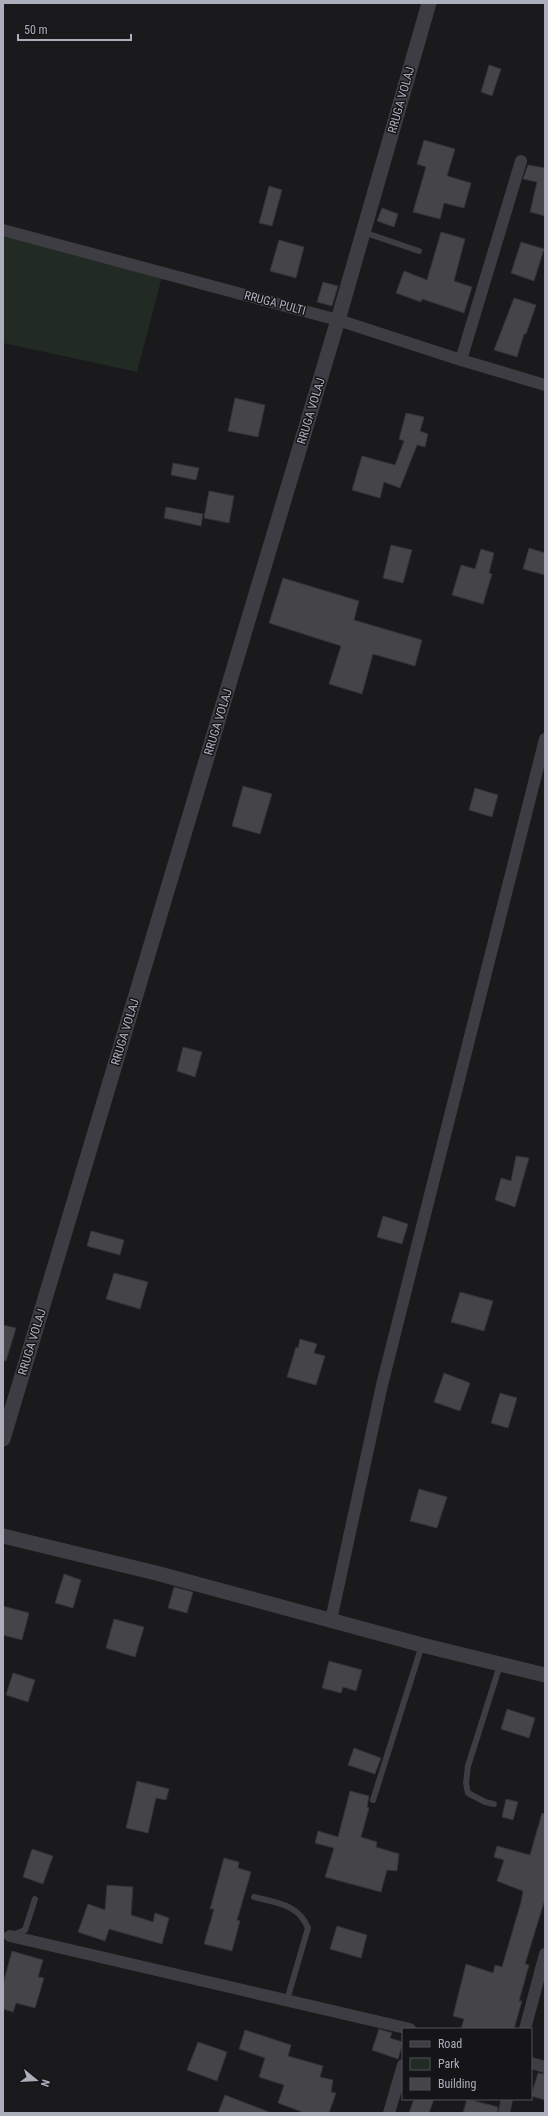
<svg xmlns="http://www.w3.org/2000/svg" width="548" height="2116" font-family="'Roboto Condensed',sans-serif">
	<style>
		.green { fill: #212a23 }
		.building { fill: #444449; stroke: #343438 }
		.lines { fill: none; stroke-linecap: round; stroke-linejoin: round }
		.service { stroke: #3d3d43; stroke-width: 6 }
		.minor { stroke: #3d3d43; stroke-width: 12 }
		.tertiary { stroke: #3d3d43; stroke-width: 15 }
		.labels { text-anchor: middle; stroke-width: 3; stroke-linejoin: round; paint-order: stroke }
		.street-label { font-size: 12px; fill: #acafbb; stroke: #151417 }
	</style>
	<rect width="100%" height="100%" fill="#1a1a1c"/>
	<!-- green -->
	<polygon class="green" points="3,234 162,277 137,372 3,343"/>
	<!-- building -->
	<g class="building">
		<polygon points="489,65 501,69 492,96 481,92"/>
		<polygon points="424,140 455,149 447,176 471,183 464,208 444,203 440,219 413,212 426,167 417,164"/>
		<polygon points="528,165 545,168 545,216 530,212 537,182 523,179"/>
		<polygon points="269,186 282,190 272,226 259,223"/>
		<polygon points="382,208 398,214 394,227 377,221"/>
		<polygon points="441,232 465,239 454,281 472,287 464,313 422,299 421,302 396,293 404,271 427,280"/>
		<polygon points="279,240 304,247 296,278 270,271"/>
		<polygon points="521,242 544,249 534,281 511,273"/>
		<polygon points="323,282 338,286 332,306 317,302"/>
		<polygon points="514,298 536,305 526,334 524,334 517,357 494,350"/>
		<polygon points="235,398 265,405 258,437 228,431"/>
		<polygon points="406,413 424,417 420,431 428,434 425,447 417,445 400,488 384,482 380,498 352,490 362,456 395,465 404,441 399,439"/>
		<polygon points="173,463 199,468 196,480 171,475"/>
		<polygon points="209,491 234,496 229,523 204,518"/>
		<polygon points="166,507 203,514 201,526 164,518"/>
		<polygon points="391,545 412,550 403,583 383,578"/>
		<polygon points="529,548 545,553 545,575 523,569"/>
		<polygon points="481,549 494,553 489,573 492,574 483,604 452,595 461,565 475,569"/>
		<polygon points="283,578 359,601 354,620 422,640 415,666 373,654 362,694 329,684 341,646 269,623"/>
		<polygon points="243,786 272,794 260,834 232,826"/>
		<polygon points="475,788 498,795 492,817 469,810"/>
		<polygon points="183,1047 202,1052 195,1077 177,1071"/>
		<polygon points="516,1156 529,1158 515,1207 495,1200 501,1178 511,1181"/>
		<polygon points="383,1216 408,1224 402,1244 377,1237"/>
		<polygon points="91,1231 124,1240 120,1255 87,1246"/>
		<polygon points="114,1273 148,1282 140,1309 106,1299"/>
		<polygon points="460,1292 493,1301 484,1331 451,1322"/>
		<polygon points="3,1325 16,1328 6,1361 3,1360"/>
		<polygon points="300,1339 317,1344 314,1353 325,1356 316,1385 287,1377 296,1347 298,1348"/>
		<polygon points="444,1373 470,1383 460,1411 434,1402"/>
		<polygon points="500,1393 517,1398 508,1428 491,1423"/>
		<polygon points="419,1489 447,1497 437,1528 410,1521"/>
		<polygon points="64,1574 81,1580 73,1608 55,1603"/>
		<polygon points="174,1587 193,1592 187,1613 168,1608"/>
		<polygon points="3,1606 29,1613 22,1640 3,1635"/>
		<polygon points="114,1619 144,1627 135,1657 106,1648"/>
		<polygon points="329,1661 362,1670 356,1691 343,1687 341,1693 322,1688"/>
		<polygon points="13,1673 35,1680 28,1702 6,1695"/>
		<polygon points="507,1709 535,1718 529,1738 501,1729"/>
		<polygon points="354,1748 381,1758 375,1774 348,1765"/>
		<polygon points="137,1781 169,1789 166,1800 156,1798 148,1833 126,1828"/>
		<polygon points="350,1791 369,1796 367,1807 369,1808 361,1837 377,1842 376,1847 399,1854 397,1871 387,1870 381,1892 325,1877 334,1848 315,1843 318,1831 338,1837"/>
		<polygon points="506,1799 518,1802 513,1820 502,1817"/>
		<polygon points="542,1813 545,1814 545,1899 525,1964 529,1965 519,2001 522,2001 514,2029 461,2029 464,2019 453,2016 466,1964 493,1973 495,1965 502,1967 521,1902 523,1891 497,1881 504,1860 494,1857 497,1846 530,1855"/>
		<polygon points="32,1849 53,1856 43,1884 23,1877"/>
		<polygon points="224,1858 239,1862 238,1868 251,1872 237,1920 240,1921 232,1951 204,1944 214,1909 210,1909"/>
		<polygon points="107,1885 133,1887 131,1915 153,1922 155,1913 169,1918 162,1944 109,1929 105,1941 78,1932 88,1904 105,1910"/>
		<polygon points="337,1926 367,1935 361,1958 330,1949"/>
		<polygon points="12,1951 43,1960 38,1977 44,1978 35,2008 16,2003 13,2012 3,2009 3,1984"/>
		<polygon points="379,2029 392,2033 390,2038 403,2042 398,2059 372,2050"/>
		<polygon points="245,2030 291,2045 288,2056 323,2066 320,2077 333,2080 331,2092 336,2093 329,2113 305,2113 278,2103 284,2085 259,2077 265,2058 239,2049"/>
		<polygon points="198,2042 227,2052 217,2081 187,2070"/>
		<polygon points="538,2073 545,2074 545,2100 531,2096"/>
		<polygon points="225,2095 269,2112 269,2113 218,2113"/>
		<polygon points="414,2099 434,2099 429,2113 409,2113"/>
		<polygon points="467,2099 498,2107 497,2113 463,2113"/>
	</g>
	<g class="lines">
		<!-- service -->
		<g class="service">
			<polyline points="363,232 419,251"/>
			<polyline points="373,1800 422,1645"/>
			<polyline points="494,1804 485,1802 468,1793 466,1783 468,1766 500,1665"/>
			<path d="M254 1897C277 1903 298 1904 308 1928L287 2000"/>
			<polyline points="3,1935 10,1936 25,1930 35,1899"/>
		</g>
		<!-- minor -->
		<g class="minor">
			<polyline points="3,230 338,320 461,360 545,385"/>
			<polyline points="461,360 521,161"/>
			<polyline points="331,1620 382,1385 545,739"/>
			<polyline points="10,1936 410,2029"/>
			<polyline points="525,2029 545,1954"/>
			<polyline points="531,2063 545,2067"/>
			<polyline points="389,2113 403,2065"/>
			<polyline points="504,2113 507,2099"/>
		</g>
		<!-- tertiary -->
		<g class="tertiary">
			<polyline points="3,1439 338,320 429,3"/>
			<polyline points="3,1536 156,1573 422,1645 545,1675"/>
		</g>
	</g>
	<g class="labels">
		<!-- street labels -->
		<g class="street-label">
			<text transform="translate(401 100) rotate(-74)" y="4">RRUGA VOLAJ</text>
			<text transform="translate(275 303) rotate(15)" y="4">RRUGA PULTI</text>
			<text transform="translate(311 411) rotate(-73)" y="4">RRUGA VOLAJ</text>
			<text transform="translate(218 722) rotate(-73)" y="4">RRUGA VOLAJ</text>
			<text transform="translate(125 1032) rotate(-73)" y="4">RRUGA VOLAJ</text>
			<text transform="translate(32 1342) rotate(-73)" y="4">RRUGA VOLAJ</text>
		</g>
	</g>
	<!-- border -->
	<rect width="548" height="2116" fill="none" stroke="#acafbb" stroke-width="8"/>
	<!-- legend -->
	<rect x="402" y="2028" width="130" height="72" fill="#151417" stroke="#515259"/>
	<rect x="410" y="2041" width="20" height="6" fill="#3d3d43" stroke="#515259"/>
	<text x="438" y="2048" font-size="12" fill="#acafbb">Road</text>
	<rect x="410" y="2058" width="20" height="12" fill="#212a23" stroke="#515259"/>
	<text x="438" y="2068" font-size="12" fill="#acafbb">Park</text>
	<rect x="410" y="2078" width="20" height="12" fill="#444449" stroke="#515259"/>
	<text x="438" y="2088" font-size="12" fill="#acafbb">Building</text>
	<!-- north arrow -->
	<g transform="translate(36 2080) rotate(108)" stroke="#151417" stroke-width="3" paint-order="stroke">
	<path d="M0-3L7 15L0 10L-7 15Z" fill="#acafbb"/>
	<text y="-6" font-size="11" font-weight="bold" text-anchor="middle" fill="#acafbb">N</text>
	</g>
	<!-- scale -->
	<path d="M18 34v6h113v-6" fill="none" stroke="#acafbb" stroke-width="2"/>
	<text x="24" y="34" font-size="12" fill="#acafbb" stroke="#151417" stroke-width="3" paint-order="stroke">50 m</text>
</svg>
